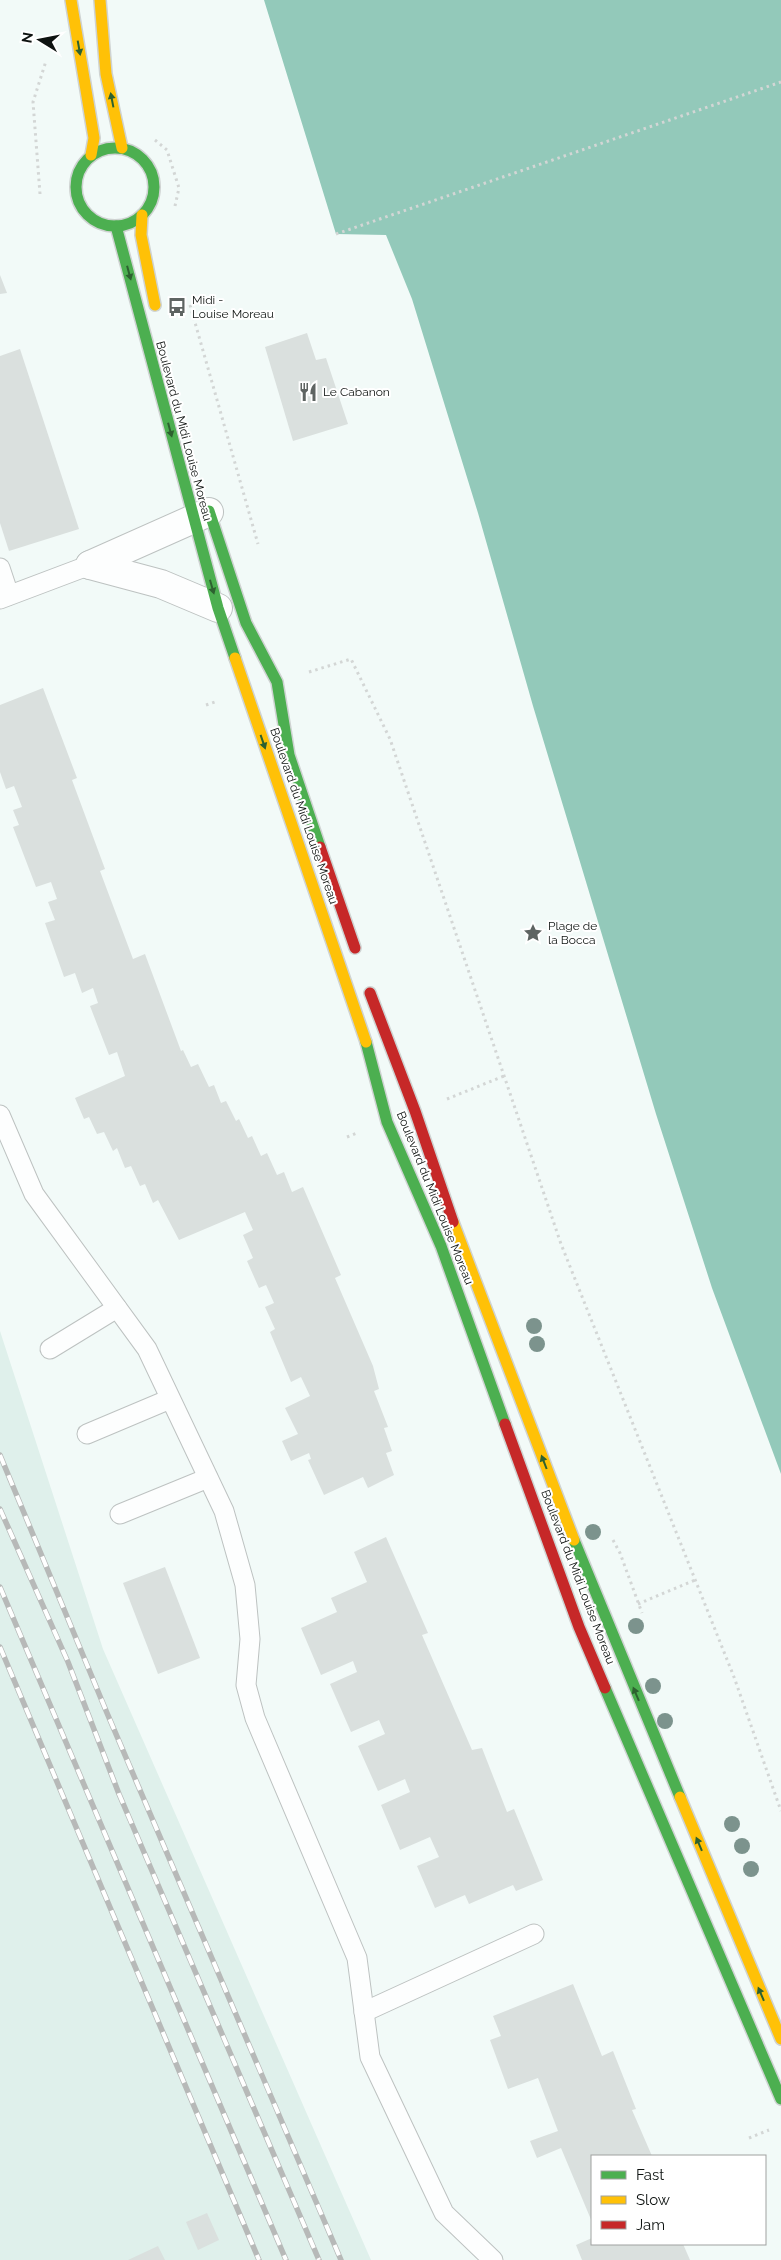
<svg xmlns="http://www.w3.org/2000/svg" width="781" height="2260" font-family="Raleway,sans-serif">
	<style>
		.built { fill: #dff0eb }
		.water { fill: #93c9ba }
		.building { fill: #dae0de }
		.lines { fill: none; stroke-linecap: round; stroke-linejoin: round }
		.lane-casing { stroke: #bdc2c1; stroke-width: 21 }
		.street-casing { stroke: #bdc2c1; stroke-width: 30 }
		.fast-casing { stroke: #cfd3d2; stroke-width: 14 }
		.slow-casing { stroke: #cfd3d2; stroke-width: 14 }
		.jam-casing { stroke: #cfd3d2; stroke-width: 14 }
		.path { stroke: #d3d6d5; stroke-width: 3; stroke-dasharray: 2.5 4; stroke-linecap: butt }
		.lane { stroke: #fdfefe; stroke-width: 19 }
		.street { stroke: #fdfefe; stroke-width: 28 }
		.fast { stroke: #4caf50; stroke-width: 11 }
		.slow { stroke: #ffc107; stroke-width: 11 }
		.jam { stroke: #c62828; stroke-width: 11 }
		.rail-casing { stroke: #b7b9b8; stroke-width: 5.5 }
		.rail { stroke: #fff; stroke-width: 4; stroke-dasharray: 11; stroke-linecap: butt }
		.tree { fill: #7c938d }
		.oneway { fill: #2d6130 }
		.labels { text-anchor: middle; stroke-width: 4; stroke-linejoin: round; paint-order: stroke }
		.poi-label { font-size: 12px; fill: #0e1311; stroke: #fff; text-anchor: start }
		.street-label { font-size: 12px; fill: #0e1311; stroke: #fff }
	</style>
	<rect width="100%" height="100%" fill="#f2faf8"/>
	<!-- built -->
	<polygon class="built" points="0,1331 103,1649 371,2260 0,2260"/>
	<!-- water -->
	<polygon class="water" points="264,0 781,0 781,1474 712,1288 656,1114 533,706 478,513 412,299 386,235 336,234"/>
	<!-- building -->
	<g class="building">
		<polygon points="0,275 7,293 0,294"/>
		<polygon points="307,333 316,360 326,358 348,424 293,441 265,347"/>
		<polygon points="20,349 79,529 9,551 0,523 0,356"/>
		<polygon points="43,688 77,778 72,780 105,869 100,871 133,959 145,954 181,1051 183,1050 191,1067 198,1064 209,1087 214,1085 221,1103 226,1101 236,1121 239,1119 248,1138 252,1136 261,1156 267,1153 277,1175 284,1172 292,1192 303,1187 341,1275 335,1278 373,1366 379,1389 374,1391 388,1427 384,1428 392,1451 386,1453 394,1475 368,1488 363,1477 324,1495 308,1460 311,1459 309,1453 291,1461 282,1441 298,1434 285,1408 310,1396 301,1377 291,1382 270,1332 275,1329 265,1307 274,1303 266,1285 259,1288 247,1261 253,1258 243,1235 253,1230 245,1212 179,1240 158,1200 153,1203 145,1184 140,1186 131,1166 125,1168 117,1148 113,1151 104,1132 97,1134 89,1117 84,1119 75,1098 125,1076 117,1052 109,1055 90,1006 98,1003 93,988 82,993 75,973 64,977 45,923 55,920 48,902 57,899 51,882 36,887 13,827 19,825 13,810 22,807 14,786 6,789 0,772 0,705"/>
		<polygon points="386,1537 428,1633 422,1635 472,1750 482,1748 507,1812 514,1809 543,1880 516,1891 513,1885 469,1904 465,1895 435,1908 417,1866 439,1857 430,1837 400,1850 381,1805 410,1792 405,1779 378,1791 358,1746 385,1734 379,1720 351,1732 330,1684 357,1672 353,1661 321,1675 301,1628 337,1612 331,1598 367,1582 354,1552"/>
		<polygon points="165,1567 200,1658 158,1674 123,1583"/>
		<polygon points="573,1984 602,2056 613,2051 636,2109 632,2110 652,2156 592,2156 592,2222 561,2148 537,2158 530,2141 558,2131 538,2078 508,2089 490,2040 501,2036 493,2016"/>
		<polygon points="207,2213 219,2240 198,2250 186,2222"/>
		<polygon points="592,2238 592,2244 683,2244 690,2260 582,2260 576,2245"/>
		<polygon points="158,2246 165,2260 128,2260"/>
	</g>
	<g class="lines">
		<!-- lane casing -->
		<g class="lane-casing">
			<g id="lane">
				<polyline points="0,568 9,595"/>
				<polyline points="0,599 90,565"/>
				<polyline points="0,1115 34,1194 147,1349 224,1511 245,1585 250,1639 246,1685 255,1718 357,1958 370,2057 444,2213 493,2260"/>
				<polyline points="50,1349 117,1308"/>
				<polyline points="87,1434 170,1399"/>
				<polyline points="120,1514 208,1478"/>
				<polyline points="364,2012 534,1934"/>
			</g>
		</g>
		<!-- street casing -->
		<g class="street-casing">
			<g id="street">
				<polyline points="90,565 161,584 218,608"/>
				<polyline points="90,565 209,512"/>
			</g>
		</g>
		<!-- fast casing -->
		<g class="fast-casing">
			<g id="fast">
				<circle cx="115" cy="187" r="39"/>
				<polyline points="116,226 218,608 235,658"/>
				<polyline points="209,511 246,623 277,682 289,755 320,847"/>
				<polyline points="366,1042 387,1122 441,1246 505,1424"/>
				<polyline points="574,1540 680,1797"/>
				<polyline points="605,1688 781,2099"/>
			</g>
		</g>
		<!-- slow casing -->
		<g class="slow-casing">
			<g id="slow">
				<polyline points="71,0 94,138 91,155"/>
				<polyline points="100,0 106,74 122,148"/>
				<polyline points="142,215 141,235 155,305"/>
				<polyline points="235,658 366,1042"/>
				<polyline points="453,1222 574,1540"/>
				<polyline points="680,1797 781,2039"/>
			</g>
		</g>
		<!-- jam casing -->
		<g class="jam-casing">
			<g id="jam">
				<polyline points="320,847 355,948"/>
				<polyline points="370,993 415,1111 453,1222"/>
				<polyline points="505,1424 579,1627 605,1688"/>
			</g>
		</g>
		<!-- path -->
		<g class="path">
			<polyline points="155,140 167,150 179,188 175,206"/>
			<polyline points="40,194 33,102 46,61"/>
			<polyline points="336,234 781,82"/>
			<polyline points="190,305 258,544"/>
			<polyline points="309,672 351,659 390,739 561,1244 734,1677 781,1811"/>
			<polyline points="206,705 215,702"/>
			<polyline points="447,1099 504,1076"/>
			<polyline points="347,1137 357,1133"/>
			<polyline points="613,1540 620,1553 642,1613"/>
			<polyline points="638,1604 695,1580"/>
			<polyline points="749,2138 769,2130"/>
		</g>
		<!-- lane -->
		<use href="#lane" class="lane"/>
		<!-- street -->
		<use href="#street" class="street"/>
		<!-- fast -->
		<use href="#fast" class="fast"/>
		<!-- slow -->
		<use href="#slow" class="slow"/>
		<!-- jam -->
		<use href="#jam" class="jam"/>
		<!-- rail casing -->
		<g class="rail-casing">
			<g id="rail">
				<polyline points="0,1455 107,1713 341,2260"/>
				<polyline points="0,1509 68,1662 119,1794 319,2260"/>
				<polyline points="0,1587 286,2260"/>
				<polyline points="0,1647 259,2260"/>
			</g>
		</g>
		<!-- rail -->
		<use href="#rail" class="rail"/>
	</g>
	<!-- trees -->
	<g class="tree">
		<circle cx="534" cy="1326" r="8"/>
		<circle cx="537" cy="1344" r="8"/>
		<circle cx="593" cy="1532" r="8"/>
		<circle cx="636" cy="1626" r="8"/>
		<circle cx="653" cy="1686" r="8"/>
		<circle cx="665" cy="1721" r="8"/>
		<circle cx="732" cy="1824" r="8"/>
		<circle cx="742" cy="1846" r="8"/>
		<circle cx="751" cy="1869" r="8"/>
	</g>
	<!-- one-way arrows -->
	<defs><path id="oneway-solid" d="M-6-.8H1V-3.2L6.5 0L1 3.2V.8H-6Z" transform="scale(1.25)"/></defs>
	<g class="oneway">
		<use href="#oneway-solid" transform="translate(79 48) rotate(80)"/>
		<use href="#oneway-solid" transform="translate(112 100) rotate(-101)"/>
		<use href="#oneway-solid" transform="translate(129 273) rotate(75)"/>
		<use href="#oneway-solid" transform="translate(170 430) rotate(75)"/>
		<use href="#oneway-solid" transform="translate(212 587) rotate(74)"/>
		<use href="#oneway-solid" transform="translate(263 742) rotate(71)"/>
		<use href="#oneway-solid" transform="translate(544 1462) rotate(-111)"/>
		<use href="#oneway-solid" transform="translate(636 1694) rotate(-113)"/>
		<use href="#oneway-solid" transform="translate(699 1844) rotate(-113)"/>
		<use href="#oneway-solid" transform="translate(761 1994) rotate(-113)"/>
	</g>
	<!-- icons -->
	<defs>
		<g id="bus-bare" transform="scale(1.5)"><path d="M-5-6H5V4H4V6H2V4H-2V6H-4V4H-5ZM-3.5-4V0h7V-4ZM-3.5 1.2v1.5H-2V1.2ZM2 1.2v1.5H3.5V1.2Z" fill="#5e6462" stroke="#fff" stroke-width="2.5" paint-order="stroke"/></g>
		<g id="restaurant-bare" transform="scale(1.5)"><path d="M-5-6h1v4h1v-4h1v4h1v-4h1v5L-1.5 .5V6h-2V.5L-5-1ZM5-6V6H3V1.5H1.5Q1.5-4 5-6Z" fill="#5e6462" stroke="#fff" stroke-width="2.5" paint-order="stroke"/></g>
		<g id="sight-bare" transform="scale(1.5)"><path d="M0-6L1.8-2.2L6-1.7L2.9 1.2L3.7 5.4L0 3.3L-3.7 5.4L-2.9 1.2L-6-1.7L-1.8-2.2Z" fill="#5e6462" stroke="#fff" stroke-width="2.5" paint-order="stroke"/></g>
	</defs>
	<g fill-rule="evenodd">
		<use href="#bus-bare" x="177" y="307"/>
		<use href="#restaurant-bare" x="308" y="392"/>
		<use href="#sight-bare" x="533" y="933"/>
	</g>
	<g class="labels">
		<!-- poi labels -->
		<g class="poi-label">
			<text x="192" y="304">Midi -<tspan x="192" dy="14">Louise Moreau</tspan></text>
			<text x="323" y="396">Le Cabanon</text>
			<text x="548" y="930">Plage de<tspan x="548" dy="14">la Bocca</tspan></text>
		</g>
		<!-- street labels -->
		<g class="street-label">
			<text transform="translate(184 431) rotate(75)" y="4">Boulevard du Midi Louise Moreau</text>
			<text transform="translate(304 816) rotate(71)" y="4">Boulevard du Midi Louise Moreau</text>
			<text transform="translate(435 1198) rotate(68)" y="4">Boulevard du Midi Louise Moreau</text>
			<text transform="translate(578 1577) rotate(69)" y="4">Boulevard du Midi Louise Moreau</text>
		</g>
	</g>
	<!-- legend -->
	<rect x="591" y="2155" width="175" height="90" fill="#ffffff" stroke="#9fa1a0"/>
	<rect x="601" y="2171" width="25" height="8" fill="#4caf50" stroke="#9fa1a0"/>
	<text x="636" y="2180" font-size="15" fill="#0e1311">Fast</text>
	<rect x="601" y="2196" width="25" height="8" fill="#ffc107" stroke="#9fa1a0"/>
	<text x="636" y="2205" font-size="15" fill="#0e1311">Slow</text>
	<rect x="601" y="2221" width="25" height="8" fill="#c62828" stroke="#9fa1a0"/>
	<text x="636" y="2230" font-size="15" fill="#0e1311">Jam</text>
	<!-- north arrow -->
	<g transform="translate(40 40) rotate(280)" stroke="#ffffff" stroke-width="4" paint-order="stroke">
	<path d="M0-4L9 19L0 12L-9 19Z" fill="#0e1311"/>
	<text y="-8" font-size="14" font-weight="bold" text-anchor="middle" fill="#0e1311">N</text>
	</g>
</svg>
